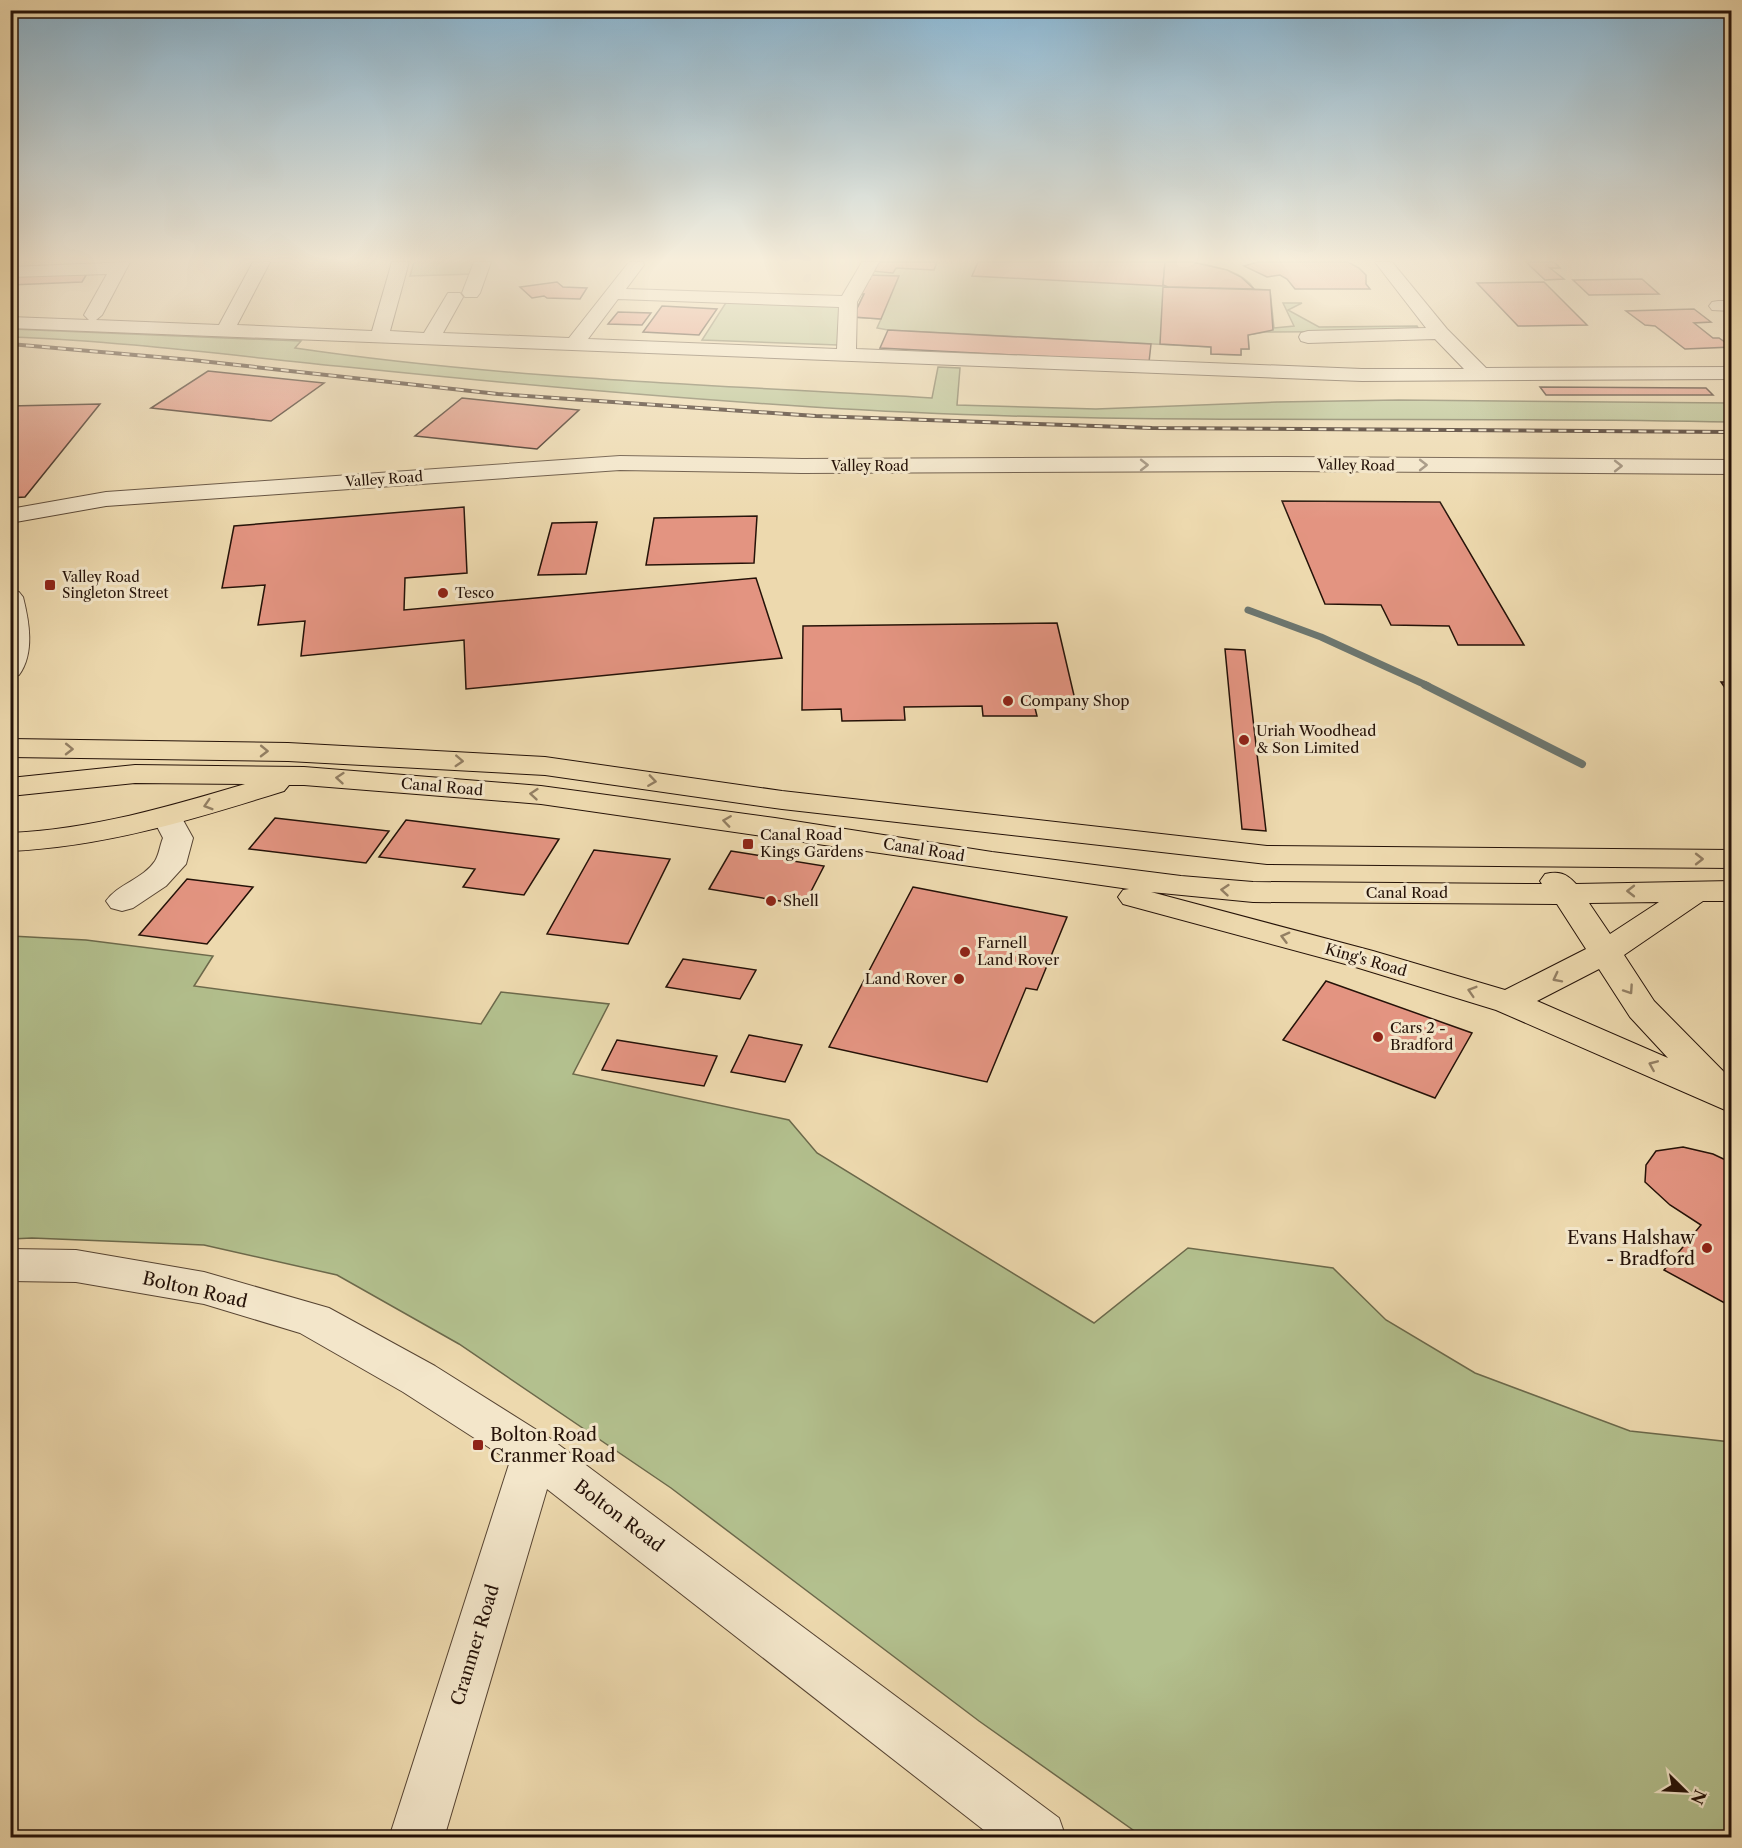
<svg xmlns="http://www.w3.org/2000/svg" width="1742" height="1848" font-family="'Libre Caslon Text',serif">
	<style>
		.green { fill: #b3c08e; stroke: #6c694b; stroke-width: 1.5 }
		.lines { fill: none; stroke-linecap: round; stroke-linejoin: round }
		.stream-far1 { stroke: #6c766f; stroke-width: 7 }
		.stream { stroke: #6c766f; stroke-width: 8 }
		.building { fill: #e39481; stroke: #251208; stroke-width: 1.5 }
		.minor-casing { stroke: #574432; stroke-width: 2 }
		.major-casing { stroke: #251208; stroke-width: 2 }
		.minor { fill: #f3e6ca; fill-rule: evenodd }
		.major { fill: #edd9ae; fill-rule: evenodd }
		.rail-casing { stroke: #251208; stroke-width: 4 }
		.rail { stroke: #f3e6ca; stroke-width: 2; stroke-dasharray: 8; stroke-linecap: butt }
		.oneway { stroke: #968773 }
		.oneway2 { stroke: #937f63 }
		.poi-dot { fill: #8f2418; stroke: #f3e6ca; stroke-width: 2 }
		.labels { text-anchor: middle; stroke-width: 6; stroke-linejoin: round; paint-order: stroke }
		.far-street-label { font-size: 14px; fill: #251208; stroke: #f3e6ca }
		.far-poi-label { font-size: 14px; fill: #251208; stroke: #f3e6ca; text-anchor: start }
		.poi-label { font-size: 15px; fill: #251208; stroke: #f3e6ca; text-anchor: start }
		.street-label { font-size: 15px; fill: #251208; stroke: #f3e6ca }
		.near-poi-label { font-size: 18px; fill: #251208; stroke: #f3e6ca; text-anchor: end }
		.near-street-label { font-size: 18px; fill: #251208; stroke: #f3e6ca }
	</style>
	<rect width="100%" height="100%" fill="#edd9ae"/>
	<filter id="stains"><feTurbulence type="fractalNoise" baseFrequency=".00333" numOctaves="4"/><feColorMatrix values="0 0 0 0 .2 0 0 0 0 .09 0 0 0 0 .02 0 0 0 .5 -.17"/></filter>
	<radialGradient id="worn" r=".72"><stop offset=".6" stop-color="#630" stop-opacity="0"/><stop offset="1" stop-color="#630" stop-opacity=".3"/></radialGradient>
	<!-- green -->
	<g class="green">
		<polygon points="414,262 479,262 475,274 410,276"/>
		<path d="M878 262H1192C1213 266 1242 270 1254 289L1270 290 1274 328 1294 326 1283 303H1302L1288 310 1319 327 1417 326 1420 331 1265 332 1248 335 1249 349H1241V355L1211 354V347L888 330 877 328 881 319 853 317 874 272 871 271Z"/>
		<polygon points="727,301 843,305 838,345 702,340"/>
		<path d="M11 329 301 341 295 348C505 379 720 385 932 398L938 367 960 368 957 405 1096 409 1277 402 1399 400 1731 403V422C1425 415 1119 427 813 407 658 397 502 383 347 367 235 356 123 341 11 337Z"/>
		<polygon points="11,936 86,940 213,956 194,986 481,1024 501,992 609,1004 573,1074 789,1120 817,1153 1094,1323 1188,1248 1333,1268 1386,1320 1475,1373 1630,1431 1731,1442 1731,1837 1143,1837 979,1721 671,1488 459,1344 337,1275 204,1245 32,1238 11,1239"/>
	</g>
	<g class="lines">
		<!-- stream-far1 -->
		<polyline class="stream-far1" points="1248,610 1321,637 1428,686"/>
		<!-- stream -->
		<polyline class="stream" points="1425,685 1582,764"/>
	</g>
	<!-- building -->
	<g class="building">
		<polygon points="878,262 937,262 934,270 896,268 893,273 871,271"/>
		<polygon points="978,262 1165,262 1163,286 972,276"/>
		<polygon points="1165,262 1192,262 1227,270 1241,277 1254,289 1168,287 1163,285"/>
		<polygon points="1258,262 1348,262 1359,268 1366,275 1366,284 1370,289 1295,289 1287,279 1280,275 1267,277 1244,266"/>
		<polygon points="1526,262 1554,262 1560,268 1550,268 1564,279 1545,280"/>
		<polygon points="88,272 82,282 10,285 10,275"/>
		<polygon points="867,275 899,276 881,319 853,317 864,294 859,294 865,280 871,279 865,279"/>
		<polygon points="1642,279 1659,294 1589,295 1573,280"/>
		<polygon points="557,282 563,287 587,288 580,299 547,298 544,296 532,298 520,287"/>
		<polygon points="1544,282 1587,325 1518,326 1477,283"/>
		<polygon points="1163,287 1270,290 1273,330 1248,335 1249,349 1241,349 1241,355 1211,354 1211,347 1160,344"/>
		<polygon points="662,306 717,309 699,335 643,332"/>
		<polygon points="1694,309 1711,322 1694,323 1713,338 1719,338 1732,347 1685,349 1655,326 1645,325 1626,311"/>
		<polygon points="618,312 651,313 642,325 608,324"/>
		<polygon points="888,330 1151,344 1149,362 880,348"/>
		<polygon points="208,371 324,383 271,421 151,408"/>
		<polygon points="1540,387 1706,388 1713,395 1546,395"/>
		<polygon points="462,398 579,410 537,449 415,436"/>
		<polygon points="100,404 25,497 10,498 10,406"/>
		<polygon points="1282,501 1440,502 1524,645 1458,645 1449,626 1391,625 1381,605 1325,604"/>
		<polygon points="464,507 467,573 405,578 404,610 756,578 782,658 466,689 464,640 301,656 305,621 258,625 265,585 222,588 234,526"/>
		<polygon points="757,516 754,563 646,565 654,518"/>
		<polygon points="597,522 586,574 538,575 552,523"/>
		<polygon points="1057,623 1076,704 1034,704 1037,716 983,716 982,706 904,707 905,720 842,721 841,709 802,710 803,626"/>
		<polygon points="1225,649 1245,650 1266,831 1242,829"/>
		<polygon points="1721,682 1732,682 1732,698"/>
		<polygon points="275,818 389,831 366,863 249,849"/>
		<polygon points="406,820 559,839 524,895 463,887 475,869 379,857"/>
		<polygon points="594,850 670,859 628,944 547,934"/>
		<polygon points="731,851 824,866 804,905 709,889"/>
		<polygon points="187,879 253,887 207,944 139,935"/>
		<polygon points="913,887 1067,917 1037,990 1026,988 987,1082 829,1047"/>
		<polygon points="683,959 756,970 740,999 666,987"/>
		<polygon points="1326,981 1472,1033 1435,1098 1283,1040"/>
		<polygon points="749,1035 802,1045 785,1082 731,1072"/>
		<polygon points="617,1040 717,1056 704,1086 602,1070"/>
		<polygon points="1683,1147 1713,1154 1732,1163 1732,1307 1664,1270 1701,1225 1670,1205 1645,1182 1646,1165 1656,1151"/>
	</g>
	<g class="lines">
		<!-- minor casing -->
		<g class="minor-casing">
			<g id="minor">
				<path d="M130 262 102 315 96 320 219 325 253 262H270L237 325 372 331 392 262H409L390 331 424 333 448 293H460L463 297 443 333 569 338 629 262H643L644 265 626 289 842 296 862 262H879L857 302 856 349 1362 369H1464L1435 339 1308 343 1301 341 1299 337 1301 333 1308 331 1426 328 1375 262H1392L1447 329 1486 368 1732 367V379L1362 381 10 328V317L89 320 84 315 107 274 10 277V267ZM618 299 839 307 837 349 588 339Z"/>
				<polygon points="474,262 491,262 480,293 477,297 465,297 462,293"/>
				<polygon points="1718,301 1732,301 1732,311 1712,310 1709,306 1712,302"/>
				<polygon points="620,456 802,459 1287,457 1732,460 1732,474 1287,471 802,473 620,470 106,506 10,523 10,509 106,492"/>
				<path d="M10 590 19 592 23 597C29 621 35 653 19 675L10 677Z"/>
				<path d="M167 808 178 811 193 838 186 864 166 886 133 908 122 911 111 908 106 901C118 884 143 879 155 861 159 855 160 845 163 838L152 817 156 811Z"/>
				<polygon points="10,1249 76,1250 204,1272 329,1308 435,1366 551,1439 1059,1818 1066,1838 994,1838 547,1489 444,1838 389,1838 510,1461 403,1392 300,1333 204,1304 76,1282 10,1281"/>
			</g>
		</g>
		<!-- major casing -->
		<g class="major-casing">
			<g id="major">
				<polygon points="10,739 288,743 545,757 782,791 1267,846 1732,850 1732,868 1267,864 782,809 545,775 288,761 10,757"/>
				<path d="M135 765 304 767 541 786 775 818 992 852 1181 876 1253 882 1542 884 1540 881 1545 874C1559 871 1566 873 1576 884L1732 881V901H1703L1624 955 1654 1001 1728 1076 1732 1082V1113L1496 1010 1349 965 1123 904 1118 897 1123 890 1129 889 541 804 304 785H289L284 791C194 819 105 847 10 851V833C92 829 168 807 245 784L135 783 10 796V778ZM1151 892 1253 902 1557 904 1586 949 1505 990 1373 951ZM1659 902 1610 934 1589 903ZM1599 969 1630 1017 1668 1058 1537 1001Z"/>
			</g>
		</g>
		<!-- minor -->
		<use href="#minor" class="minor"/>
		<!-- major -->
		<use href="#major" class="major"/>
		<!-- rail casing -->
		<g class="rail-casing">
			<polyline id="rail" points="10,344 192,360 498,394 816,416 1152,428 1732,432"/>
		</g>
		<!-- rail -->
		<use href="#rail" class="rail"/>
	</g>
	<!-- one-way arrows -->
	<defs><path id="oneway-chevron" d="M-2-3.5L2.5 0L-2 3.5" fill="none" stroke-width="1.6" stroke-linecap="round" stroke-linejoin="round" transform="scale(1.5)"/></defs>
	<g class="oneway">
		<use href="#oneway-chevron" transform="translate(1144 465)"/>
		<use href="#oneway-chevron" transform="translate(1423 465)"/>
		<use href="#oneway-chevron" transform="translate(1618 466)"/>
	</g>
	<g class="oneway2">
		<use href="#oneway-chevron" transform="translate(69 749) rotate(1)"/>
		<use href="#oneway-chevron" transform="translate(264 751) rotate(1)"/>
		<use href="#oneway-chevron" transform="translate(459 761) rotate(3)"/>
		<use href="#oneway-chevron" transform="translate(340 778) rotate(-175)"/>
		<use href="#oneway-chevron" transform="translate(652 781) rotate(8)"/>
		<use href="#oneway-chevron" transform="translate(534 794) rotate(-175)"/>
		<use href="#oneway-chevron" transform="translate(208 805) rotate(163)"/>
		<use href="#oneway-chevron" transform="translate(727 821) rotate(-172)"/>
		<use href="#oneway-chevron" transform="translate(1699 859)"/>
		<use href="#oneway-chevron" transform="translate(1225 890) rotate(-175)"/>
		<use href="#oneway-chevron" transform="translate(1631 891) rotate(180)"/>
		<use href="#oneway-chevron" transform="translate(1285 937) rotate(-165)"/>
		<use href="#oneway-chevron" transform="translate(1557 978) rotate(153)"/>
		<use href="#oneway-chevron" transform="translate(1629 990) rotate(56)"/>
		<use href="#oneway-chevron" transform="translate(1472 991) rotate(-163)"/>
		<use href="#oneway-chevron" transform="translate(1653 1065) rotate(-157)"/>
	</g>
	<!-- sky -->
	<linearGradient id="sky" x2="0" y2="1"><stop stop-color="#89b6d3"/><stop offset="0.5" stop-color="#f7eedb"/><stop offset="1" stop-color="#f7eedb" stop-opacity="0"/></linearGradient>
	<rect width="1742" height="521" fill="url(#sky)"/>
	<!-- markers -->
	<g class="poi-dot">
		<rect x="44" y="579" width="12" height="12" rx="3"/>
		<circle cx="443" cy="593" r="6"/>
		<circle cx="1008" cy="701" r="6"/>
		<circle cx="1244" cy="740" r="6"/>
		<rect x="742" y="838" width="12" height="12" rx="3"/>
		<circle cx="771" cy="901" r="6"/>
		<circle cx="965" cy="952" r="6"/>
		<circle cx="959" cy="979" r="6"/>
		<circle cx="1378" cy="1037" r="6"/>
		<circle cx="1707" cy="1248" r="6"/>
		<rect x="472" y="1439" width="12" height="12" rx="3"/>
	</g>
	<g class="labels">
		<!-- far-street labels -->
		<g class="far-street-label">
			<text transform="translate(1356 465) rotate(1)" y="5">Valley Road</text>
			<text x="870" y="471">Valley Road</text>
			<text transform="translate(384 479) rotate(-4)" y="5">Valley Road</text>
		</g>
		<!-- far-poi labels -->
		<g class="far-poi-label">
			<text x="62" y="582">Valley Road<tspan x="62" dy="16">Singleton Street</tspan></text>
			<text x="455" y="598">Tesco</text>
		</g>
		<!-- poi labels -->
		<g class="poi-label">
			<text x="1020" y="706">Company Shop</text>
			<text x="1256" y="736">Uriah Woodhead<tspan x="1256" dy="17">&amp; Son Limited</tspan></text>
			<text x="760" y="840">Canal Road<tspan x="760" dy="17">Kings Gardens</tspan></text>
			<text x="783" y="906">Shell</text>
			<text x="977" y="948">Farnell<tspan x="977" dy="17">Land Rover</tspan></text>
			<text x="947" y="984" text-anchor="end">Land Rover</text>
			<text x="1390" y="1033">Cars 2 -<tspan x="1390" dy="17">Bradford</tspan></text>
		</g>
		<!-- street labels -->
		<g class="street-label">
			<text transform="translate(442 787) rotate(5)" y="5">Canal Road</text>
			<text transform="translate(924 850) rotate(9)" y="5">Canal Road</text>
			<text x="1407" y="898">Canal Road</text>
			<text transform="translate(1366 960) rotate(16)" y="5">King's Road</text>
		</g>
		<!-- near-poi labels -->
		<g class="near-poi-label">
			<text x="1695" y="1244">Evans Halshaw<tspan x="1695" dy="21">- Bradford</tspan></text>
			<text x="490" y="1441" text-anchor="start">Bolton Road<tspan x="490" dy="21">Cranmer Road</tspan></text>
		</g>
		<!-- near-street labels -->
		<g class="near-street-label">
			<text transform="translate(195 1290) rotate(13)" y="6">Bolton Road</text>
			<text transform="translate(619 1516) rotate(37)" y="6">Bolton Road</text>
			<text transform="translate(475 1645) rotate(-73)" y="6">Cranmer Road</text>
		</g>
	</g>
	<!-- margin -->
	<rect width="1742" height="1848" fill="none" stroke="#edd9ae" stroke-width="36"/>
	<rect x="12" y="12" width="1718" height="1824" fill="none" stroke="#251208" stroke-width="3"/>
	<rect x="18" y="18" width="1706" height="1812" fill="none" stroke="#251208" stroke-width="1.5"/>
	<!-- north arrow -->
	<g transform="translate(1685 1791) rotate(114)" stroke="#f3e6ca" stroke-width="4.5" paint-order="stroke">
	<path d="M0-4.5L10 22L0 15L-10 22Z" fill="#251208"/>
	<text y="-9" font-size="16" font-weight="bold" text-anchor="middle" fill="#251208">N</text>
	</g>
	<rect width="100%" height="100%" filter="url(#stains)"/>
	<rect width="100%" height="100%" fill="url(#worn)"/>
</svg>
